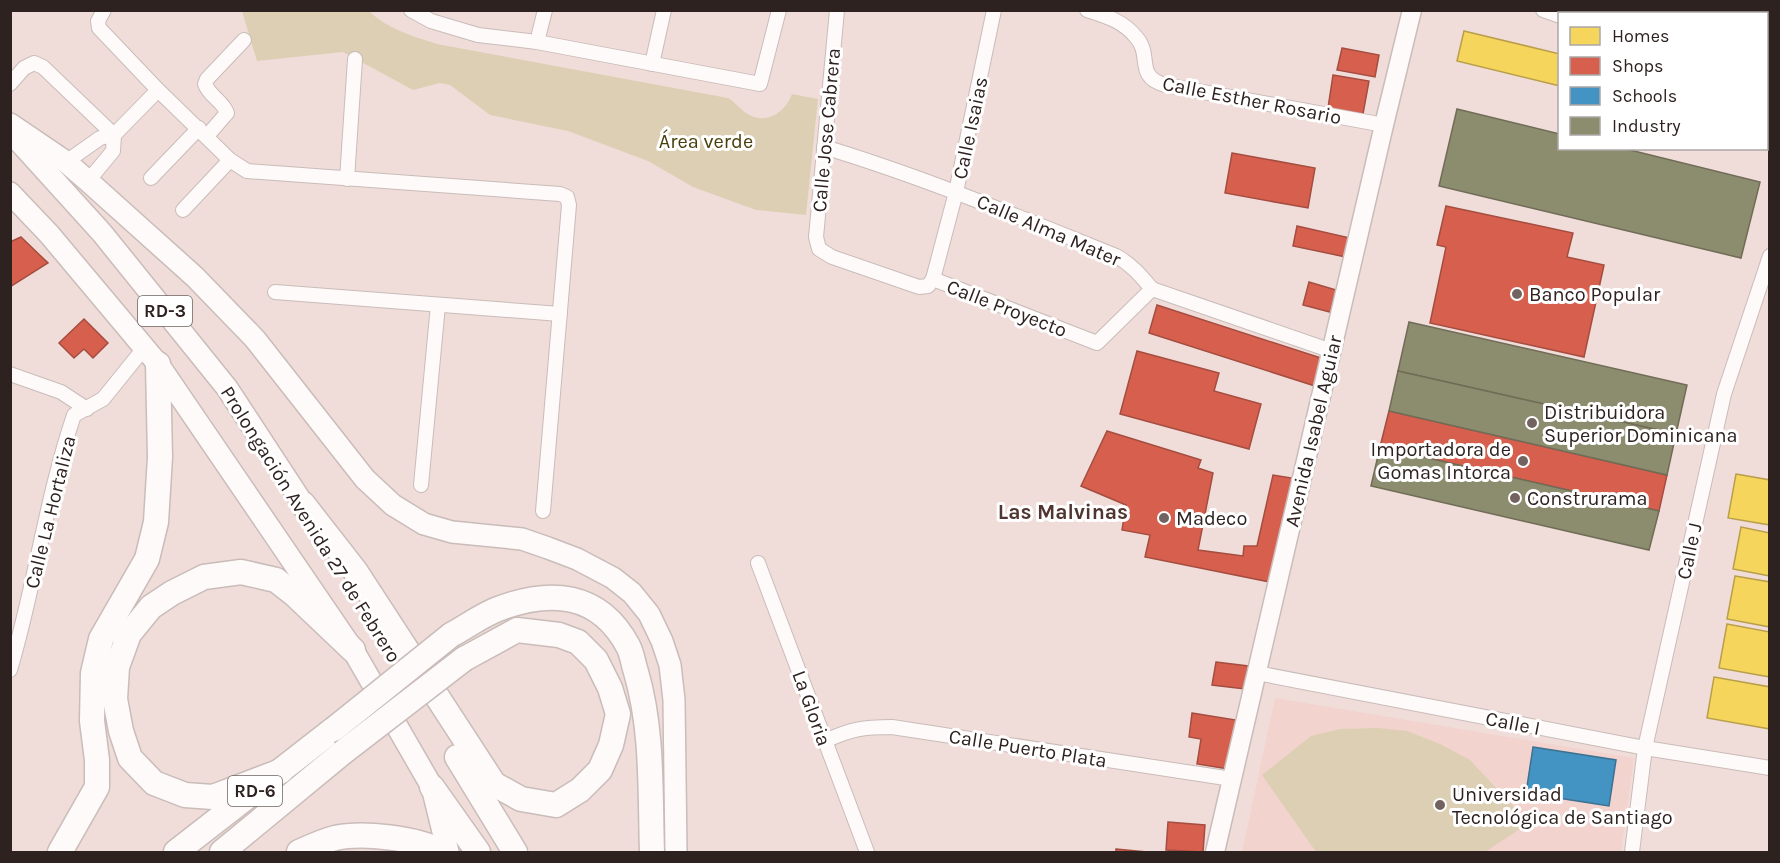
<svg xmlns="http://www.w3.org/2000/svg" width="1780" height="863" font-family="Karla,sans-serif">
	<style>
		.built { fill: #f3d3cd }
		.green { fill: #ddcfb4 }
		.homes { fill: #f6d55c; stroke: #ba9f4a; stroke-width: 1.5 }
		.shops { fill: #d6604d; stroke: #a44d40; stroke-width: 1.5 }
		.schools { fill: #4393c3; stroke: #3d7192; stroke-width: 1.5 }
		.industry { fill: #8c8c6e; stroke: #706c57; stroke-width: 1.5 }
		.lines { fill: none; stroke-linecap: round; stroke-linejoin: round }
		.street-casing { stroke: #c9bcb9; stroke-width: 16 }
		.secondary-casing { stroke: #c9bcb9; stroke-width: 21 }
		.primary-casing { stroke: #c9bcb9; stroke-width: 24 }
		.highway-casing { stroke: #c9bcb9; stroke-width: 27 }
		.street { stroke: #fdfaf9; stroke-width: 14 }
		.secondary { stroke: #fdfaf9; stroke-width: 18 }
		.primary { stroke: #fdfaf9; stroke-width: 21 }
		.highway { stroke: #fdfaf9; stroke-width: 24 }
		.highway-bridge-casing { stroke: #c9bcb9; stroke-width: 27; stroke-linecap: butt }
		.highway-bridge { stroke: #fdfaf9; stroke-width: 24 }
		.poi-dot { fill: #726361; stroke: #fff; stroke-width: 2 }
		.labels { text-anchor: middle; stroke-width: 6; stroke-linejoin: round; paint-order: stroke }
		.shield { fill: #fff; stroke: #6d6463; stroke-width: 1.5 }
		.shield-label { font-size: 18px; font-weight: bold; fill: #2e2220 }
		.street-label { font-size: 20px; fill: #2e2220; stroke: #fff }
		.park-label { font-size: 20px; fill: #473e09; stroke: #fff }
		.poi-label { font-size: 20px; fill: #2e2220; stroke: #fff; text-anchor: start }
		.neighbourhood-label { font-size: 21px; font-weight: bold; fill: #503531; stroke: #fff }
	</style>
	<rect width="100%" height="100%" fill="#f0ddd9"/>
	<!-- built -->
	<polygon class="built" points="1275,698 1634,758 1621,852 1242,852"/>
	<!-- green -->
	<g class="green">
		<path d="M242 11H369C388 29 412 36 437 44L728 98C735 102 739 108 746 113 765 126 785 113 792 94L818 99 806 215 756 210 693 187 648 161 568 131 490 115 450 85 440 83 413 90 343 52 257 61Z"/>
		<polygon points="1378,728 1407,731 1440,744 1470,760 1529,823 1485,852 1316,852 1262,775 1311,736 1340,729"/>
	</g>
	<!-- homes -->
	<g class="homes">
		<polygon points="1672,10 1770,10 1770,34 1766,33 1766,14 1680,14"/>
		<polygon points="1464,31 1560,54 1560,86 1457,61"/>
		<polygon points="1736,474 1770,480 1770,525 1728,518"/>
		<polygon points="1741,527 1770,533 1770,576 1733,569"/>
		<polygon points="1735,576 1770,582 1770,627 1727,619"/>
		<polygon points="1727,624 1770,632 1770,677 1719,668"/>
		<polygon points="1714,677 1770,687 1770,729 1707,718"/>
	</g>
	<!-- shops -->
	<g class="shops">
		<polygon points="1342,48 1379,55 1375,77 1337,70"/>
		<polygon points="1333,75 1369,81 1363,114 1328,108"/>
		<polygon points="1232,153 1315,168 1308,208 1225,193"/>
		<polygon points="1446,206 1573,233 1567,257 1604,265 1584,357 1430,323 1446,247 1437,245"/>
		<polygon points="1297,226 1350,238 1346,257 1293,246"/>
		<polygon points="21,237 48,263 10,287 10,242"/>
		<polygon points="1309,282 1336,290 1330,312 1303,305"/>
		<polygon points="1157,305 1324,359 1315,386 1149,333"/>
		<polygon points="84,319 108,343 93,358 84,349 74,358 59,343"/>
		<polygon points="1137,351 1219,373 1214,391 1261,404 1249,449 1120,414"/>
		<polygon points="1389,411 1667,475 1659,511 1380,447"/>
		<polygon points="1107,431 1201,460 1198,468 1213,473 1198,550 1243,556 1244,546 1257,546 1273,475 1292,478 1270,582 1145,557 1150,535 1122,530 1126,505 1081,486"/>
		<polygon points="1216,662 1248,666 1245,689 1212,685"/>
		<polygon points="1192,713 1236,720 1228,769 1197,764 1201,739 1189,737"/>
		<polygon points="1168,822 1205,825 1203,852 1166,850"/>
		<polygon points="1116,849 1147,852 1116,852"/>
	</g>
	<!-- schools -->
	<polygon class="schools" points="1533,747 1616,760 1609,806 1526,793"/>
	<!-- industry -->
	<g class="industry">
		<polygon points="1457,109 1560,134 1560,148 1622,148 1760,182 1741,258 1439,186"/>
		<polygon points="1409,322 1687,385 1676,434 1398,371"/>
		<polygon points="1398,371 1676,434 1667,475 1389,411"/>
		<polygon points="1380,447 1659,511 1649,550 1371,486"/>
	</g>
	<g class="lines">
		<!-- street casing -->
		<g class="street-casing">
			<g id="street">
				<polyline points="104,10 98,21 99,28 158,90 230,160 247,171 560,194 567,197 569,205 543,511"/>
				<polyline points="411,10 431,21 478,35 537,42 760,84 779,10"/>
				<polyline points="837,10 816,237 819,249 832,257 919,287 928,286 933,279 1097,343 1152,289"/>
				<path d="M1087 10C1106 16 1123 21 1136 37 1153 56 1134 76 1165 85L1384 125"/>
				<polyline points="1543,10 1560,16"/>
				<polyline points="537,42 545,10"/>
				<polyline points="652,64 664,10"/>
				<polyline points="10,84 24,68 34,63 43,67 114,135 113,151 88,181"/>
				<polyline points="1766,84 1770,85"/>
				<path d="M207 136 227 113C223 101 209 96 205 84L207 79 244 40"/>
				<path d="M824 147C923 177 1019 217 1116 256 1131 264 1141 276 1152 289L1332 351"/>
				<polyline points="66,162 100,138 114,135 158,90"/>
				<polyline points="151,178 199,128"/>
				<polyline points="347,179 355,59"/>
				<polyline points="183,210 230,160"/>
				<polyline points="933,279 956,192 994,10"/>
				<polyline points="275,292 560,314"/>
				<polyline points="10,374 61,392 87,409"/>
				<polyline points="421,485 438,305"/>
				<polyline points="758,563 867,852"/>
				<path d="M10 670C35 586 46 498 74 415L103 399 145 347"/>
				<polyline points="1257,673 1645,748 1770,768"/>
				<path d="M825 741C851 729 863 727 892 727L1232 779"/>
				<polyline points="1632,852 1645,748 1724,394 1770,256"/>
			</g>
		</g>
		<!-- secondary casing -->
		<g class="secondary-casing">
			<polyline id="secondary" points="1215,852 1384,125 1412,10"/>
		</g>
		<!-- primary casing -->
		<g class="primary-casing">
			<g id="primary">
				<polyline points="10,124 66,162 88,181 195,277 255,339 365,479 393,505 424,524 452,532 522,539 548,548 577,559 613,578 632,593 649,614 662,641 670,665 674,700 676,852"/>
				<polyline points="15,137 102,233 227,388 303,504"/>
				<polyline points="10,193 49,234 158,364 353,650 432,787 448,852"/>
			</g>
		</g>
		<!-- highway casing -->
		<g class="highway-casing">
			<g id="highway">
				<polyline points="303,504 356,572 494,784 521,799 556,805 580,790 600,770 611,745 618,714 610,688 596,660 578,642 559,635 517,630 464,659"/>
				<path d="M451 635C466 627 482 615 498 609 550 589 599 592 628 646 632 653 633 663 636 672 653 730 650 792 652 852"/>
				<polyline points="457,757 515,852"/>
				<polyline points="281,771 213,797 185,795 154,783 130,758 121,731 115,699 117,667 129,634 151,607 172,593 204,577 241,572 276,580 294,594 353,650"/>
				<polyline points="432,787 478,852"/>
				<polyline points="60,852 97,787 97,760 92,721 93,673 101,639 147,559 156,522 160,457 158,364"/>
				<polyline points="176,852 334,729"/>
				<polyline points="222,852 342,753"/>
				<path d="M299 852C310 847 323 841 335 838 363 832 417 838 442 852"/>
			</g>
		</g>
		<!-- street -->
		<use href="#street" class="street"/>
		<!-- secondary -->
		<use href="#secondary" class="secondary"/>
		<!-- primary -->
		<use href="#primary" class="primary"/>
		<!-- highway -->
		<use href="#highway" class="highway"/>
		<!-- highway-bridge casing -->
		<g class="highway-bridge-casing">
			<g id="highway-bridge">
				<polyline points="334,729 451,635"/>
				<polyline points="342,753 464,659"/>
			</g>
		</g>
		<!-- highway-bridge -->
		<use href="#highway-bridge" class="highway-bridge"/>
	</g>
	<!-- markers -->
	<g class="poi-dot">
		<circle cx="1517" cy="294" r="6"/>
		<circle cx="1532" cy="423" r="6"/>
		<circle cx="1523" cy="461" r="6"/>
		<circle cx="1515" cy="498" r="6"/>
		<circle cx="1164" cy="518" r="6"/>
		<circle cx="1440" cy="805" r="6"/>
	</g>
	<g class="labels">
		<!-- shield labels -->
		<g class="shield">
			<rect x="138" y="296" width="54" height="30" rx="4.5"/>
			<rect x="228" y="776" width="54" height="30" rx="4.5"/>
		</g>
		<g class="shield-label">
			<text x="165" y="317">RD-3</text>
			<text x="255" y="797">RD-6</text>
		</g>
		<!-- street labels -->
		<g class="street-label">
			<text transform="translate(1252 100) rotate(11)" y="7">Calle Esther Rosario</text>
			<text transform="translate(970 128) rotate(-78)" y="7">Calle Isaias</text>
			<text transform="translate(826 130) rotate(-85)" y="7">Calle Jose Cabrera</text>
			<text transform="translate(1049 230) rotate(23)" y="7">Calle Alma Mater</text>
			<text transform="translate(1007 308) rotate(21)" y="7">Calle Proyecto</text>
			<text transform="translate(1313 431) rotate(-77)" y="7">Avenida Isabel Aguiar</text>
			<text transform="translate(50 512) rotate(-76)" y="7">Calle La Hortaliza</text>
			<text transform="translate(311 524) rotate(58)" y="7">Prolongación Avenida 27 de Febrero</text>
			<text transform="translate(1689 551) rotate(-78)" y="7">Calle J</text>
			<text transform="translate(812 708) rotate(70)" y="7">La Gloria</text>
			<text transform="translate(1513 723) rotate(11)" y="7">Calle I</text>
			<text transform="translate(1028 748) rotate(9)" y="7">Calle Puerto Plata</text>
		</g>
		<!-- park labels -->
		<g class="park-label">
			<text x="706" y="148">Área verde</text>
		</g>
		<!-- poi labels -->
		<g class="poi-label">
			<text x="1529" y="301">Banco Popular</text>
			<text x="1544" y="419">Distribuidora<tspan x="1544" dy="23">Superior Dominicana</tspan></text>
			<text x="1511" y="456" text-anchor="end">Importadora de<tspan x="1511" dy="23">Gomas Intorca</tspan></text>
			<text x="1527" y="505">Construrama</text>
			<text x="1176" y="525">Madeco</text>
			<text x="1452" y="801">Universidad<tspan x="1452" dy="23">Tecnológica de Santiago</tspan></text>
		</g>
		<!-- neighbourhood labels -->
		<g class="neighbourhood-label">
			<text x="1063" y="519">Las Malvinas</text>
		</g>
	</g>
	<!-- border -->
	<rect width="1780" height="863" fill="none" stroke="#2e2220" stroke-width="24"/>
	<!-- legend -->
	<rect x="1558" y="12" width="210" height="138" fill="#ffffff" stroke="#aba7a6" stroke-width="1.5"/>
	<rect x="1570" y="27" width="30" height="18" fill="#f6d55c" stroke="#aba7a6" stroke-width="1.5"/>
	<text x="1612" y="42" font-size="18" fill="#2e2220">Homes</text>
	<rect x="1570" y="57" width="30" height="18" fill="#d6604d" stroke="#aba7a6" stroke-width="1.5"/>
	<text x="1612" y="72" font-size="18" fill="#2e2220">Shops</text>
	<rect x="1570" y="87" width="30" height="18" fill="#4393c3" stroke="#aba7a6" stroke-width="1.5"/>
	<text x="1612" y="102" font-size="18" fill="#2e2220">Schools</text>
	<rect x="1570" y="117" width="30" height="18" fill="#8c8c6e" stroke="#aba7a6" stroke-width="1.5"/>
	<text x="1612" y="132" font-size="18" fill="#2e2220">Industry</text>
</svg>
